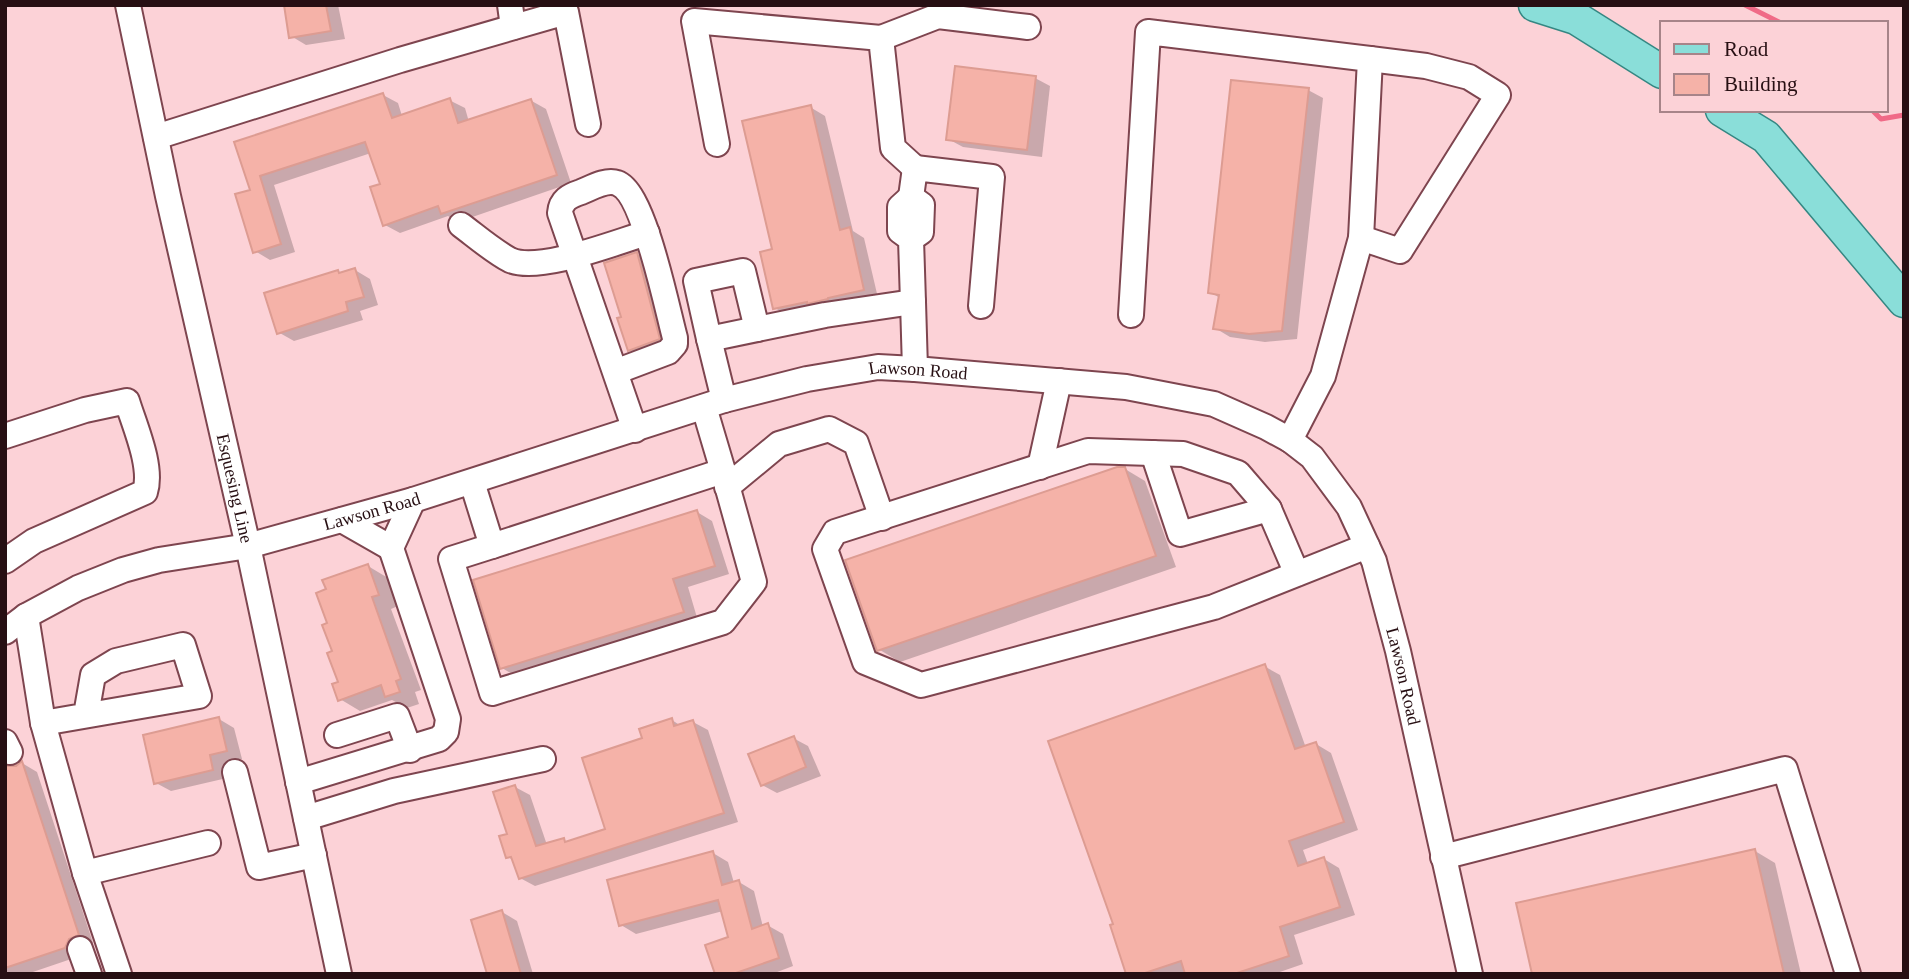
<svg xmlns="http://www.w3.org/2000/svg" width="1909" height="979" font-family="Georgia,serif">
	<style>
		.shadow { fill: #0003 }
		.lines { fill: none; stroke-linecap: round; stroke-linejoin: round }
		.stream { stroke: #f06a87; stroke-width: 5 }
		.building { fill: #f5b2a8; stroke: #dd9c92; stroke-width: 2 }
		.minor-casing { stroke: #7e454f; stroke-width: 28 }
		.major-casing { stroke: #358783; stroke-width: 35 }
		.minor { stroke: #fff; stroke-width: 24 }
		.major { stroke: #8aded9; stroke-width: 32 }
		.labels { text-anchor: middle; stroke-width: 5; stroke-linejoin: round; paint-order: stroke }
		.street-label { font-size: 18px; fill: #270f13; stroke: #fcd2d7 }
	</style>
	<rect width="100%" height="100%" fill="#fcd2d7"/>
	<!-- shadow -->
	<g class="shadow">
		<polygon points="286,5 338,5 345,39 306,45 291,36"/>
		<polygon points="1035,78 1050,86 1042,157 963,147 948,139"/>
		<polygon points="1308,90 1323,98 1297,339 1265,342 1230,337 1215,328 1220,298 1210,292"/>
		<polygon points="383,95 398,103 402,116 449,100 465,108 469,122 530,100 546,109 571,183 458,222 448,216 400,233 385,225 382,185 371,153 274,185 295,252 270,260 255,251 252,191 236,143"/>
		<polygon points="810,107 825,116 853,231 864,238 878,298 790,317 775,308 774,250"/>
		<polygon points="637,254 652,262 674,347 645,359 630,350 624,318"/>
		<polygon points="355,270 370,279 378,305 360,311 363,320 294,341 278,332 338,272 342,274"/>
		<polygon points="1125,469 1145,481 1176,567 900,662 880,650 847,561"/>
		<polygon points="697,512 712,521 729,574 688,587 698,621 517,677 502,668"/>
		<polygon points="368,566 388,578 398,606 391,609 421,690 415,692 419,704 407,708 392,700 360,711 340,699 340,683 329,624"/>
		<polygon points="1264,666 1280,675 1306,748 1316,744 1331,753 1358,830 1303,850 1308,864 1324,859 1339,868 1355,915 1294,935 1303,964 1274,974 1128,974"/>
		<polygon points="219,719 234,728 242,759 224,763 227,778 171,791 156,783"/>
		<polygon points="672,720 681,726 693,722 708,730 738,822 535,886 520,878 515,861 508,857 515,787 530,795 547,845 563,840 569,843 607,830 644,739"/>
		<polygon points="793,738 808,746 821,776 777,793 762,785"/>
		<polygon points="22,763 37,772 93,943 84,947 80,956 27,974 5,974 5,766 10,769"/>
		<polygon points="1755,851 1775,863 1801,974 1534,974"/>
		<polygon points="713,853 728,862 734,883 739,882 754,891 763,927 767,925 783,934 793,966 772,974 716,974 730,938 723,911 636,934 621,925"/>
		<polygon points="502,912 517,921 533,974 489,974"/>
	</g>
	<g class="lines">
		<!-- stream -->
		<g class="stream">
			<polyline points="1745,5 1781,23"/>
			<polyline points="1872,110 1881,119 1904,115"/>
		</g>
	</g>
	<!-- building -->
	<g class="building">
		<polygon points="284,5 326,5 331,31 289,38"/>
		<polygon points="955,66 1036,76 1027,150 946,140"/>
		<polygon points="1231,80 1309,88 1282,331 1249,334 1213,329 1219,295 1208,293"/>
		<polygon points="383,93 392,118 450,98 458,123 531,99 557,175 441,214 438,206 383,226 370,187 380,184 365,142 260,176 281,244 253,253 235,194 250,190 234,142"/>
		<polygon points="811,105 840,230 850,227 864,290 828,298 828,299 807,304 807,302 773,309 760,252 772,249 742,121"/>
		<polygon points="637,252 660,339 628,351 617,318 621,317 604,263"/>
		<polygon points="355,268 364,297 346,302 348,311 277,334 264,293 338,270 339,273"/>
		<polygon points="1117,467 1125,467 1156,556 877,651 845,560"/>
		<polygon points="697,510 715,566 673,579 684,612 500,669 473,580"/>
		<polygon points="368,564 379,595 372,597 401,679 396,681 400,692 385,697 381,685 338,701 332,684 338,682 327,653 332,651 322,625 327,623 316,593 326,589 322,580"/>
		<polygon points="1265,664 1295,749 1316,742 1344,822 1289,841 1298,866 1324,857 1340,907 1280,927 1289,956 1234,974 1185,974 1181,961 1142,974 1126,974 1110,925 1113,924 1048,741"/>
		<polygon points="219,717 227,751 210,755 213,770 154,784 143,735"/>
		<polygon points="672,718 674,726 693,720 724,813 519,879 511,857 506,858 499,836 507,834 493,792 515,785 536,846 564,838 565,842 605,829 582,758 642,738 639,729"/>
		<polygon points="794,736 806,767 761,786 748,754"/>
		<polygon points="22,761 79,935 69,939 65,948 5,968 5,766 16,766"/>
		<polygon points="1755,849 1784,974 1532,974 1516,903"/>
		<polygon points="713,851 722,885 739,880 752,929 768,923 779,958 733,974 715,974 705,945 728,937 718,900 619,926 607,880"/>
		<polygon points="502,910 521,974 487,974 471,920"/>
	</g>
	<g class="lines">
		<!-- minor casing -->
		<g class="minor-casing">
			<g id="minor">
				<path id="s1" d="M128 5 168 196 248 546 339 974"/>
				<polyline points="510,5 513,27"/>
				<polyline points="881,38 938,16 1028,27"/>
				<polyline points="156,137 400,60 566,12 588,124"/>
				<polyline points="717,144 694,21 881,38 893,148 915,168"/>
				<polyline points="911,197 915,168 992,177 981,306"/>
				<path d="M461 225C477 237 493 251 510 260 539 273 616 242 647 233"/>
				<polyline points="1361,238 1400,251 1498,95 1469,77 1426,66 1370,59"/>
				<polyline points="911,239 921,232 922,205 911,197 900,207 900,231 911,239 913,302"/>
				<polyline points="1131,315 1148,32 1370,59 1361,238 1323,376 1290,440"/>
				<polyline points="709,339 696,281 743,271 757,329"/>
				<path d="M615 372 668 352 675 344V338C667 309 644 192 617 183 606 179 591 188 581 192 569 196 561 200 560 213L635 430"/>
				<polyline points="724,400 709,339 825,315 913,302 915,369"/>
				<path d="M5 436 85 410 127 401C135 427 153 467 145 492L34 541 5 561"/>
				<polyline points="1153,453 1180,534 1269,509"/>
				<polyline points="1040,467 1059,381"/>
				<polyline points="472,482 492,546 723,471 704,407"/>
				<polyline points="727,487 779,444 829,429 856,443 882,518"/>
				<polyline points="342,520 391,548 413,500"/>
				<polyline points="492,546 451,559 492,693 723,622 754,582 723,471"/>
				<polyline points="1297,574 1269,509 1238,473 1183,454 1088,451 835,532 825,549 865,662 921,685 1214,607 1367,546"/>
				<polyline points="26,616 43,723 85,873 119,974"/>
				<path id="s2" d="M5 632 26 616 78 588 123 570 159 560 248 546 413 500 724 400 807 379 878 367 915 369 1126 387 1214 404 1266 427 1290 440 1312 457 1349 507 1374 561 1398 651 1470 974"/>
				<polyline points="43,723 199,696 183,645 116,661 93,675 86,715"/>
				<polyline points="337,735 397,716 410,750"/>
				<polyline points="5,742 10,752"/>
				<polyline points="235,772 259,867 314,855"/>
				<polyline points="298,782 439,739 446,732 448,719 391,548"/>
				<polyline points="306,818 394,791 543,759"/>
				<polyline points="1443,857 1785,769 1848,974"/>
				<polyline points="85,873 208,843"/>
				<polyline points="80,949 89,974"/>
			</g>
		</g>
		<!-- major casing -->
		<g class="major-casing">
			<g id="major">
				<polyline points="1535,5 1576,18 1662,72"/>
				<polyline points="1722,110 1766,137 1904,301"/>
			</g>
		</g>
		<!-- minor -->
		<use href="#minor" class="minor"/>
		<!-- major -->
		<use href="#major" class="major"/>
	</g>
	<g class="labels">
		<!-- street labels -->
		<g class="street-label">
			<text dy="6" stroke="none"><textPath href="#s2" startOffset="957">Lawson Road</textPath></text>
			<text dy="6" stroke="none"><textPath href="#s1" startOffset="495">Esquesing Line</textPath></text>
			<text dy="6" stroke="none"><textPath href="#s2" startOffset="390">Lawson Road</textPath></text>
			<text dy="6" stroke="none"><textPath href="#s2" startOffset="1608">Lawson Road</textPath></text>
		</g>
	</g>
	<!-- border -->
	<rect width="1909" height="979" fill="none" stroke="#270f13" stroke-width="14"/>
	<!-- legend -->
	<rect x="1660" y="21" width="228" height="91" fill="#fcd2d7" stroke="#a78489" stroke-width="2"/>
	<rect x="1674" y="44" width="35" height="10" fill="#8aded9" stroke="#a78489" stroke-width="2"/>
	<text x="1724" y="56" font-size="21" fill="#270f13">Road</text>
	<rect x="1674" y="74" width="35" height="21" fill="#f5b2a8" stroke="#a78489" stroke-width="2"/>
	<text x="1724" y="91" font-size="21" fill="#270f13">Building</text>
</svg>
